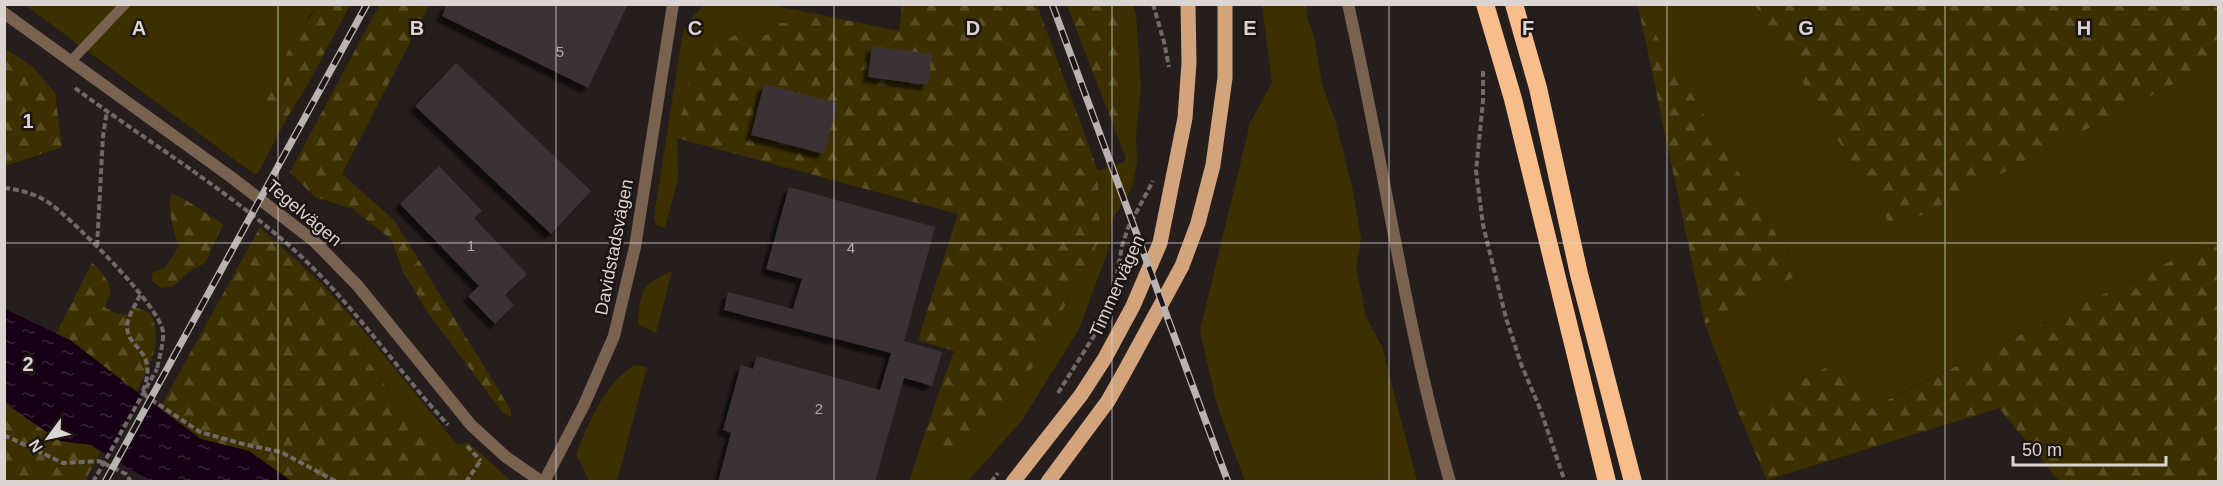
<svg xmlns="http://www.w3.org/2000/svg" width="2223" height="486" font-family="Helvetica,sans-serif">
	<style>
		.green { fill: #3d3000 }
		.forest { fill: url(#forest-firs) }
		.water { fill: url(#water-ripples) }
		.pier { fill: #261e1d }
		.building { fill: #3b3234; filter: url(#shadow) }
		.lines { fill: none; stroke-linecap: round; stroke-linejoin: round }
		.path { stroke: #716a69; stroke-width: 4; stroke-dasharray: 6 3; stroke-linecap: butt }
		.lane { stroke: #79624f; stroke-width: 10 }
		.street { stroke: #79624f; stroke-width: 12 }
		.primary { stroke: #d3a47b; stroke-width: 15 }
		.highway { stroke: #f7be8c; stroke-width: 18 }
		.rail-casing { stroke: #b9b3b2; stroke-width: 7 }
		.rail { stroke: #1c1514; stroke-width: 4.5; stroke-dasharray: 14; stroke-linecap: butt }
		.path-bridge { stroke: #716a69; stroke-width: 4; stroke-dasharray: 6 3; stroke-linecap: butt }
		.grid { fill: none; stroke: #dad4d3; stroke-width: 1.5; stroke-opacity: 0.55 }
		.labels { text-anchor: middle; stroke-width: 5; stroke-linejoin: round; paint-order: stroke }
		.number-label { font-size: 15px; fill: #b2acab }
		.street-label { font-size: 18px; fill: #dad4d3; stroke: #1c1514 }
		.grid-label { font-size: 20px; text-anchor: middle; font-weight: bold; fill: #dad4d3; stroke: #1c1514; stroke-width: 5; stroke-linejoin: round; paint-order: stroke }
	</style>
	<defs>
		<pattern id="forest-firs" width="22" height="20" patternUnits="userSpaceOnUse" patternTransform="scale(1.5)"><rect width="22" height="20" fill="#3d3000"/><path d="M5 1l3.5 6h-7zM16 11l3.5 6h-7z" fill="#584d24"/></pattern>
		<pattern id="water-ripples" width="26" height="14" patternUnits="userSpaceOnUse" patternTransform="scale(1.5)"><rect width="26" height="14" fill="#170016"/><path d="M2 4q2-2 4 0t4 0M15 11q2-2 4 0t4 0" fill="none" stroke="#382437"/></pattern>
		<filter id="shadow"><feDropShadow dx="-5.5" dy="5.5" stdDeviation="1.5" flood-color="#0009"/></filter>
	</defs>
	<rect width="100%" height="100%" fill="#261e1d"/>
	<!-- green -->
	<g class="green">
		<path d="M706 4 770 5 811 13 809 24 780 23 769 35 739 33 677 138 678 179 665 228 656 225 654 217 682 37C685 22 695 14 706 4Z"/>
		<polygon points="25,5 321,5 308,17 270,107 287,118 258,173 254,174"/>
		<polygon points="1116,5 1133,5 1136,14 1141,87 1136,136 1137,162 1132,188 1112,220 1109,248 1079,329 1023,419 968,481 909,482 922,441 959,452 994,421 1034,365 1100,239 1098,171 1126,161 1117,110 1125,70"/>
		<polygon points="1262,5 1306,5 1308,21 1314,36 1322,84 1336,123 1353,191 1361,239 1356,267 1366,317 1382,347 1417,481 1245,481 1217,405 1200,331 1250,123 1272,83"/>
		<polygon points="1638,5 1755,5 1893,230 2206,67 2218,55 2218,238 1870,408 1841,360 1738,412 1705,324 1800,274"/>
		<path d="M672 271 656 333 638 324C640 292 641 284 672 271Z"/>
		<polygon points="367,335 457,444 469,443 511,481 488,481 463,469 398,404 365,356 364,337"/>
		<path d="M634 365 647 367 617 481H589L576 454C589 423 604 384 634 365Z"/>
	</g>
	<!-- forest -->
	<g class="forest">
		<polygon points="380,4 429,5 342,174 394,220 511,410 511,417 503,413 426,310 403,271 391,239 353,209 315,197 290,172"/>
		<path d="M321 5H350L307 86 287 118 270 107 266 98C282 64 295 31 321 5Z"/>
		<polygon points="902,5 1037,5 1098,171 1100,239 1034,365 994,421 959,452 922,441 954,351 918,340 958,214 677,138 693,58 739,33 768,35 780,23 809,24 811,13 899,31"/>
		<polygon points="1067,5 1116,5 1125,70 1117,110 1127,161"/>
		<polygon points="1638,5 1800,274 1705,324"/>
		<polygon points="1755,5 2218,5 2218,55 2206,67 1893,230"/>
		<polygon points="4,48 32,66 55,93 62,147 5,166"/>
		<path d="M172 194 181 197 223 224 205 263 190 271 173 286 161 288 152 281V273L166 267 179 246C174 233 166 206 172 194Z"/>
		<polygon points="260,227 325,287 367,335 364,337 365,356 398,404 463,469 488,481 291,481 249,451 201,439 160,408"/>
		<polygon points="2218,238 2218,481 2059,481 1999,408 1767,480 1738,412 1841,360 1871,408"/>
		<path d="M92 263C100 270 111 281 110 293 110 297 105 304 104 307L118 314 128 315 132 306 150 313C165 341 149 366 136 392L70 340 56 334Z"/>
		<polygon points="4,403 60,441 91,445 101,451 85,481 5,481"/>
	</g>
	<!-- water -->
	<polygon class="water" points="5,309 70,340 136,391 201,439 249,451 291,481 150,481 91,445 60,441 5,403"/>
	<!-- pier -->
	<polygon class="pier" points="142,396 150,401 117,461 109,456"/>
	<!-- building -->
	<g class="building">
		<polygon points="447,4 628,4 588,88 442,16"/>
		<polygon points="872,46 932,54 928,85 868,77"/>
		<polygon points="456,63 591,191 551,234 415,106"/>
		<polygon points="764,84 838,103 824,154 751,135"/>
		<polygon points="439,166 482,211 474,218 527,274 505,295 514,305 495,324 468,296 479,286 400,204"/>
		<polygon points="789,187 935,227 904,341 942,352 932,386 904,378 875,482 718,482 731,433 723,430 741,365 753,369 757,356 880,390 891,353 724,310 728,292 793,309 802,279 766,269"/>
	</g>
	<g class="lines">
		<!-- path -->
		<g class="path">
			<polyline points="1153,4 1164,42 1169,67"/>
			<polyline points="1483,71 1483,101 1476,171 1483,225 1506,318 1521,364 1541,411 1565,482"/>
			<path d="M75 88C144 139 219 185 284 241 347 295 392 364 448 425"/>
			<path d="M4 188C22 190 37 194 52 205 75 222 161 307 163 332 164 343 159 358 157 369"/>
			<polyline points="97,246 103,136 107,111"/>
			<path d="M140 295C136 304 128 316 127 326 127 350 159 349 143 391L146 396 200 432 243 444 281 452 337 482"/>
			<polyline points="1058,393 1102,323 1112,302 1122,246 1128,228 1153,181"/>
			<polyline points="4,435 63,463 99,461 126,474 131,482"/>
			<polyline points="467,446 481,461"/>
			<polyline points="466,482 481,460"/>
			<polyline points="991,482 998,473"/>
		</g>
		<!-- lane -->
		<polyline class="lane" points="71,61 125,4"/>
		<!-- street -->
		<g class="street">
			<path d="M1348 4C1384 163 1405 325 1450 482"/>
			<polyline points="4,13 231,177 314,241 358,286 471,425 506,457 542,482"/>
			<polyline points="544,482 584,405 614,336 635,247 673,4"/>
		</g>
		<!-- primary -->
		<g class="primary">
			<polyline points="1013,482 1081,395 1105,358 1133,306 1160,243 1185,118 1189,63 1188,4"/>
			<polyline points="1048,482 1108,401 1125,371 1182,266 1198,223 1213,165 1225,78 1225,4"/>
		</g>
		<!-- highway -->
		<g class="highway">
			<polyline points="1485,4 1513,99 1607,482"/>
			<polyline points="1514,4 1538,88 1579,274 1633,482"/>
		</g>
		<!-- rail casing -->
		<g class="rail-casing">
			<g id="rail">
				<polyline points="1052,4 1228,482"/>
				<polyline points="105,482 367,4"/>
			</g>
		</g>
		<!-- rail -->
		<use href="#rail" class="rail"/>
		<!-- path-bridge -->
		<polyline class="path-bridge" points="93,482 157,369"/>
	</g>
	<!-- grid -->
	<path class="grid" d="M278 4V482M556 4V482M834 4V482M1112 4V482M1389 4V482M1667 4V482M1945 4V482M4 243H2218"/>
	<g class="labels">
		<!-- number labels -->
		<g class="number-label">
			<text x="560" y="57">5</text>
			<text x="471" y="251">1</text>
			<text x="851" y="253">4</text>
			<text x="819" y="414">2</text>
		</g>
		<!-- street labels -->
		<g class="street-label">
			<text transform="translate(304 213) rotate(40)" y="6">Tegelvägen</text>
			<text transform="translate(614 247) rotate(-79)" y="6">Davidstadsvägen</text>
			<text transform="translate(1117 286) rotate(-66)" y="6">Timmervägen</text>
		</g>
	</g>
	<g class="grid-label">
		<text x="139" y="35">A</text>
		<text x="417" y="35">B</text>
		<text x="695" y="35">C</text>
		<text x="973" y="35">D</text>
		<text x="1250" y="35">E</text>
		<text x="1528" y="35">F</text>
		<text x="1806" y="35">G</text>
		<text x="2084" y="35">H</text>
		<text x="28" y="128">1</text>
		<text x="28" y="371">2</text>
	</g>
	<!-- border -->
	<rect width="2223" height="486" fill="none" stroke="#dad4d3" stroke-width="12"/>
	<!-- north arrow -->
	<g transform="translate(48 438) rotate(237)" stroke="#1c1514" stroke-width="4.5" paint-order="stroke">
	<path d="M0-4.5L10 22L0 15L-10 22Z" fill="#dad4d3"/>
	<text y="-9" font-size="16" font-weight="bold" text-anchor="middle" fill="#dad4d3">N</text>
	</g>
	<!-- scale -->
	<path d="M2013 456v9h153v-9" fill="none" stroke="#dad4d3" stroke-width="3"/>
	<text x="2022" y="456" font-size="18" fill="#dad4d3" stroke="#1c1514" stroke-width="4.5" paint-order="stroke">50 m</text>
</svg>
